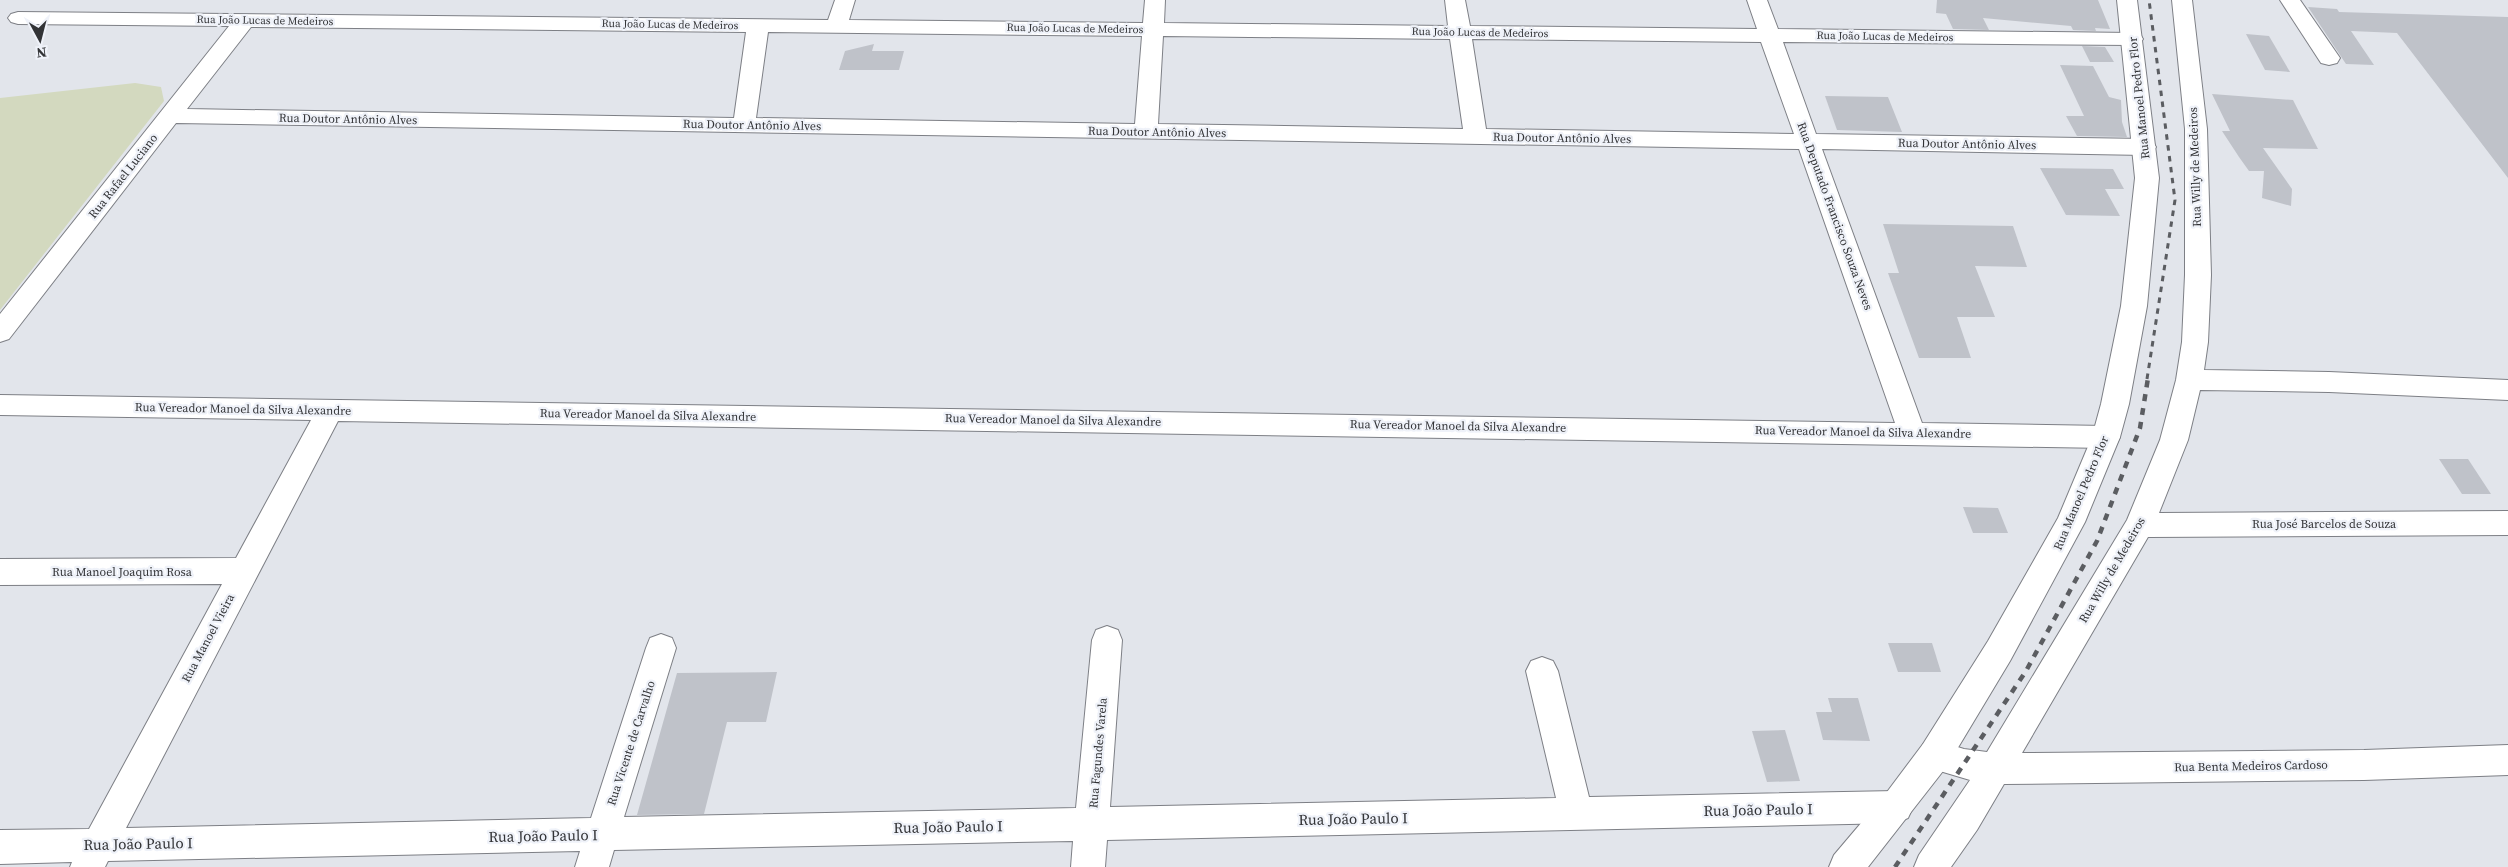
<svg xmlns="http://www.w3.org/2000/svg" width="2508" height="867" font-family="'Source Serif 4',serif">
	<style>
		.green { fill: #d3d9bf }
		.building { fill: #bfc2c9 }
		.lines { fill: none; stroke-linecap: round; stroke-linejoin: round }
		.minor-casing { stroke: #7d7f85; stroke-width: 2 }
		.major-casing { stroke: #7d7f85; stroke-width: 2 }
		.minor { fill: #fff; fill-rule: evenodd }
		.major { fill: #fff; fill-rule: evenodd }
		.rail-far1 { stroke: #5b5d61; stroke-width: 3; stroke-dasharray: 5.5 5.5; stroke-linecap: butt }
		.rail { stroke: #5b5d61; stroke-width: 4.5; stroke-dasharray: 7 7; stroke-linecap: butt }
		.labels { text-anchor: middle; stroke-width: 4.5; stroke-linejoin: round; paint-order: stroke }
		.far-street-label { font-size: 11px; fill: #323336; stroke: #eff2f9 }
		.street-label { font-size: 12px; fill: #323336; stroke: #eff2f9 }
		.near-street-label { font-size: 15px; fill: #323336; stroke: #eff2f9 }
	</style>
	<rect width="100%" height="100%" fill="#e2e5eb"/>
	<!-- green -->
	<polygon class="green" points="135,83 161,87 164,101 0,310 0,98"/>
	<!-- building -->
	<g class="building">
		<polygon points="1937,0 2098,0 2110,29 2095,28 2096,31 2073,30 2071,26 1983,18 1989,30 1953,29 1946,14 1936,13"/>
		<polygon points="2308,7 2337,9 2339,12 2508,17 2508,178 2397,33 2351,31 2374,65 2346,64"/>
		<polygon points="2246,34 2269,36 2290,72 2265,70"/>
		<polygon points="874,44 872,51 904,51 899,70 839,70 845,51"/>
		<polygon points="2082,46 2105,47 2114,62 2090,62"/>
		<polygon points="2060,65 2093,66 2109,97 2121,100 2122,122 2127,137 2077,136 2066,116 2084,116"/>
		<polygon points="2212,94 2293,100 2318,149 2263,148 2292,189 2291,206 2262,198 2264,171 2249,171 2239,157 2222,131 2230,131"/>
		<polygon points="1825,96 1888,97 1902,132 1837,130"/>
		<polygon points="2040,168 2113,169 2124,189 2105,189 2120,216 2066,215"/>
		<polygon points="1883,224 2013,226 2027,267 1975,266 1995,317 1957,317 1971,358 1919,358 1888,273 1899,273"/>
		<polygon points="2439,459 2468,459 2491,494 2462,494"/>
		<polygon points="1963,507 1998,508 2008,533 1973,533"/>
		<polygon points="1888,643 1932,643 1941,672 1898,672"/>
		<polygon points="777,672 766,722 727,722 704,814 637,815 677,673"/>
		<polygon points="1828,698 1858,698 1870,741 1823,740 1816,712 1832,712"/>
		<polygon points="1785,730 1800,781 1767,782 1752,731"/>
	</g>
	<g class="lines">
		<!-- minor casing -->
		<g class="minor-casing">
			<g id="minor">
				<path d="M835 0H855L849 20 1143 23 1145 0H1165L1164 23 1448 26 1445 0H1465L1470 26 1757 29 1747 0H1767L1778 29 2132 33 2140 34 2143 39 2140 44 2132 45 1783 42 1816 134 2145 139 2153 142 2156 147 2153 152 2145 155 1822 149 1922 423 2106 426 2116 429 2120 437 2116 445 2106 448 338 421 126 828 591 818 646 648 650 638 661 634 672 638 676 648 624 817 1076 808 1092 640 1096 630 1107 626 1118 630 1122 640 1110 807 1556 798 1526 671 1531 661 1542 657 1553 661 1558 671 1589 797 1896 791 1908 796 1913 807 1908 818 1896 823 1107 840 1105 867H1071L1073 841 614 850 609 867H575L580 851 108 861 105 867H70L72 862 0 864V830L89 829 222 584 0 585V559L236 558 311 420 0 415V395L1895 423 1799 149 176 123 9 339 0 342V314L229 26 18 24 11 22 8 18 11 14 18 12 828 20ZM251 27 746 32 734 118 187 109ZM768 32 1142 36 1135 124 756 118ZM1163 36 1450 39 1463 129 1158 124ZM1472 39 1761 42 1794 134 1486 129Z"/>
				<polygon points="2172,0 2192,0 2207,129 2211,275 2208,342 2204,370 2329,372 2508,380 2508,400 2329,392 2200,390 2188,440 2159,513 2508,511 2508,535 2148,537 2022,753 2364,750 2508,745 2508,775 2364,780 2004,784 1977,830 1951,867 1914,867 1919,855 1970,780 1923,766 1919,755 1923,744 1935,740 1964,749 1987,752 2127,520 2160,440 2176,380 2182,342 2185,275 2185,129"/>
				<polygon points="2280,0 2300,0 2340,58 2337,63 2329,65 2321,63"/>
			</g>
		</g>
		<!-- major casing -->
		<g class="major-casing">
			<polygon id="major" points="2117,0 2137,0 2159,178 2147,306 2129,404 2120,437 2085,522 2010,661 1947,766 1868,867 1829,867 1834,855 1884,796 1923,744 1988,641 2058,518 2092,437 2101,404 2121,306 2135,178"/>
		</g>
		<!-- minor -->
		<use href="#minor" class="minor"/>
		<!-- major -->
		<use href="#major" class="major"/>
		<!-- rail-far1 -->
		<polyline class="rail-far1" points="2147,379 2175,200 2149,0"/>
		<!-- rail -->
		<polyline class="rail" points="1895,867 2026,671 2097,541 2140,428 2148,378"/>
	</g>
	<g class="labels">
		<!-- far-street labels -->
		<g class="far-street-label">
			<text transform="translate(265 20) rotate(1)" y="4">Rua João Lucas de Medeiros</text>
			<text transform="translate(670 24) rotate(1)" y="4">Rua João Lucas de Medeiros</text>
			<text transform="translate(1075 28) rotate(1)" y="4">Rua João Lucas de Medeiros</text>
			<text transform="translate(1480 32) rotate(1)" y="4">Rua João Lucas de Medeiros</text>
			<text transform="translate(1885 36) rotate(1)" y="4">Rua João Lucas de Medeiros</text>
		</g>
		<!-- street labels -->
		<g class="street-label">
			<text transform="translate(2139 98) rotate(-96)" y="4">Rua Manoel Pedro Flor</text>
			<text transform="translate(348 119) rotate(1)" y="4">Rua Doutor Antônio Alves</text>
			<text transform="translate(752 125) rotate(1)" y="4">Rua Doutor Antônio Alves</text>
			<text transform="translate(1157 132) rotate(1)" y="4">Rua Doutor Antônio Alves</text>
			<text transform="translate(1562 138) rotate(1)" y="4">Rua Doutor Antônio Alves</text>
			<text transform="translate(1967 144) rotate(1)" y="4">Rua Doutor Antônio Alves</text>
			<text transform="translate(2195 167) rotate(-92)" y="4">Rua Willy de Medeiros</text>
			<text transform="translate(123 176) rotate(-52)" y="4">Rua Rafael Luciano</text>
			<text transform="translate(1835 216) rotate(70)" y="4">Rua Deputado Francisco Souza Neves</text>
			<text transform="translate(243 409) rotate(1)" y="4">Rua Vereador Manoel da Silva Alexandre</text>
			<text transform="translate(648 415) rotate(1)" y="4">Rua Vereador Manoel da Silva Alexandre</text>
			<text transform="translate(1053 420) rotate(1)" y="4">Rua Vereador Manoel da Silva Alexandre</text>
			<text transform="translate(1458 426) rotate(1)" y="4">Rua Vereador Manoel da Silva Alexandre</text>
			<text transform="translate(1863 432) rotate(1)" y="4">Rua Vereador Manoel da Silva Alexandre</text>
			<text transform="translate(2081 493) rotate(-67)" y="4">Rua Manoel Pedro Flor</text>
			<text x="2324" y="528">Rua José Barcelos de Souza</text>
			<text transform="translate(2112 570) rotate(-60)" y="4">Rua Willy de Medeiros</text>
			<text x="122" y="576">Rua Manoel Joaquim Rosa</text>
			<text transform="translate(208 638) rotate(-62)" y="4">Rua Manoel Vieira</text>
			<text transform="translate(631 743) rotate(-72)" y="4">Rua Vicente de Carvalho</text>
			<text transform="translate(1098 753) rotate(-85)" y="4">Rua Fagundes Varela</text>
			<text transform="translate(2251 766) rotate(-1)" y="4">Rua Benta Medeiros Cardoso</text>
		</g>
		<!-- near-street labels -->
		<g class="near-street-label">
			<text transform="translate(1758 810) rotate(-1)" y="5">Rua João Paulo I</text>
			<text transform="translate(1353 819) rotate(-1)" y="5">Rua João Paulo I</text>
			<text transform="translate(948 827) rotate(-1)" y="5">Rua João Paulo I</text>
			<text transform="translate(543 836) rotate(-1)" y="5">Rua João Paulo I</text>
			<text transform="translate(138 844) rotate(-1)" y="5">Rua João Paulo I</text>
		</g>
	</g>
	<!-- north arrow -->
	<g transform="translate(40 40) rotate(173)" stroke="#eff2f9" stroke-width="4" paint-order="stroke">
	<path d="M0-4L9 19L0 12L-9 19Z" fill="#323336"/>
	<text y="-8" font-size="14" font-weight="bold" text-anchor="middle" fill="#323336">N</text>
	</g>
</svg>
